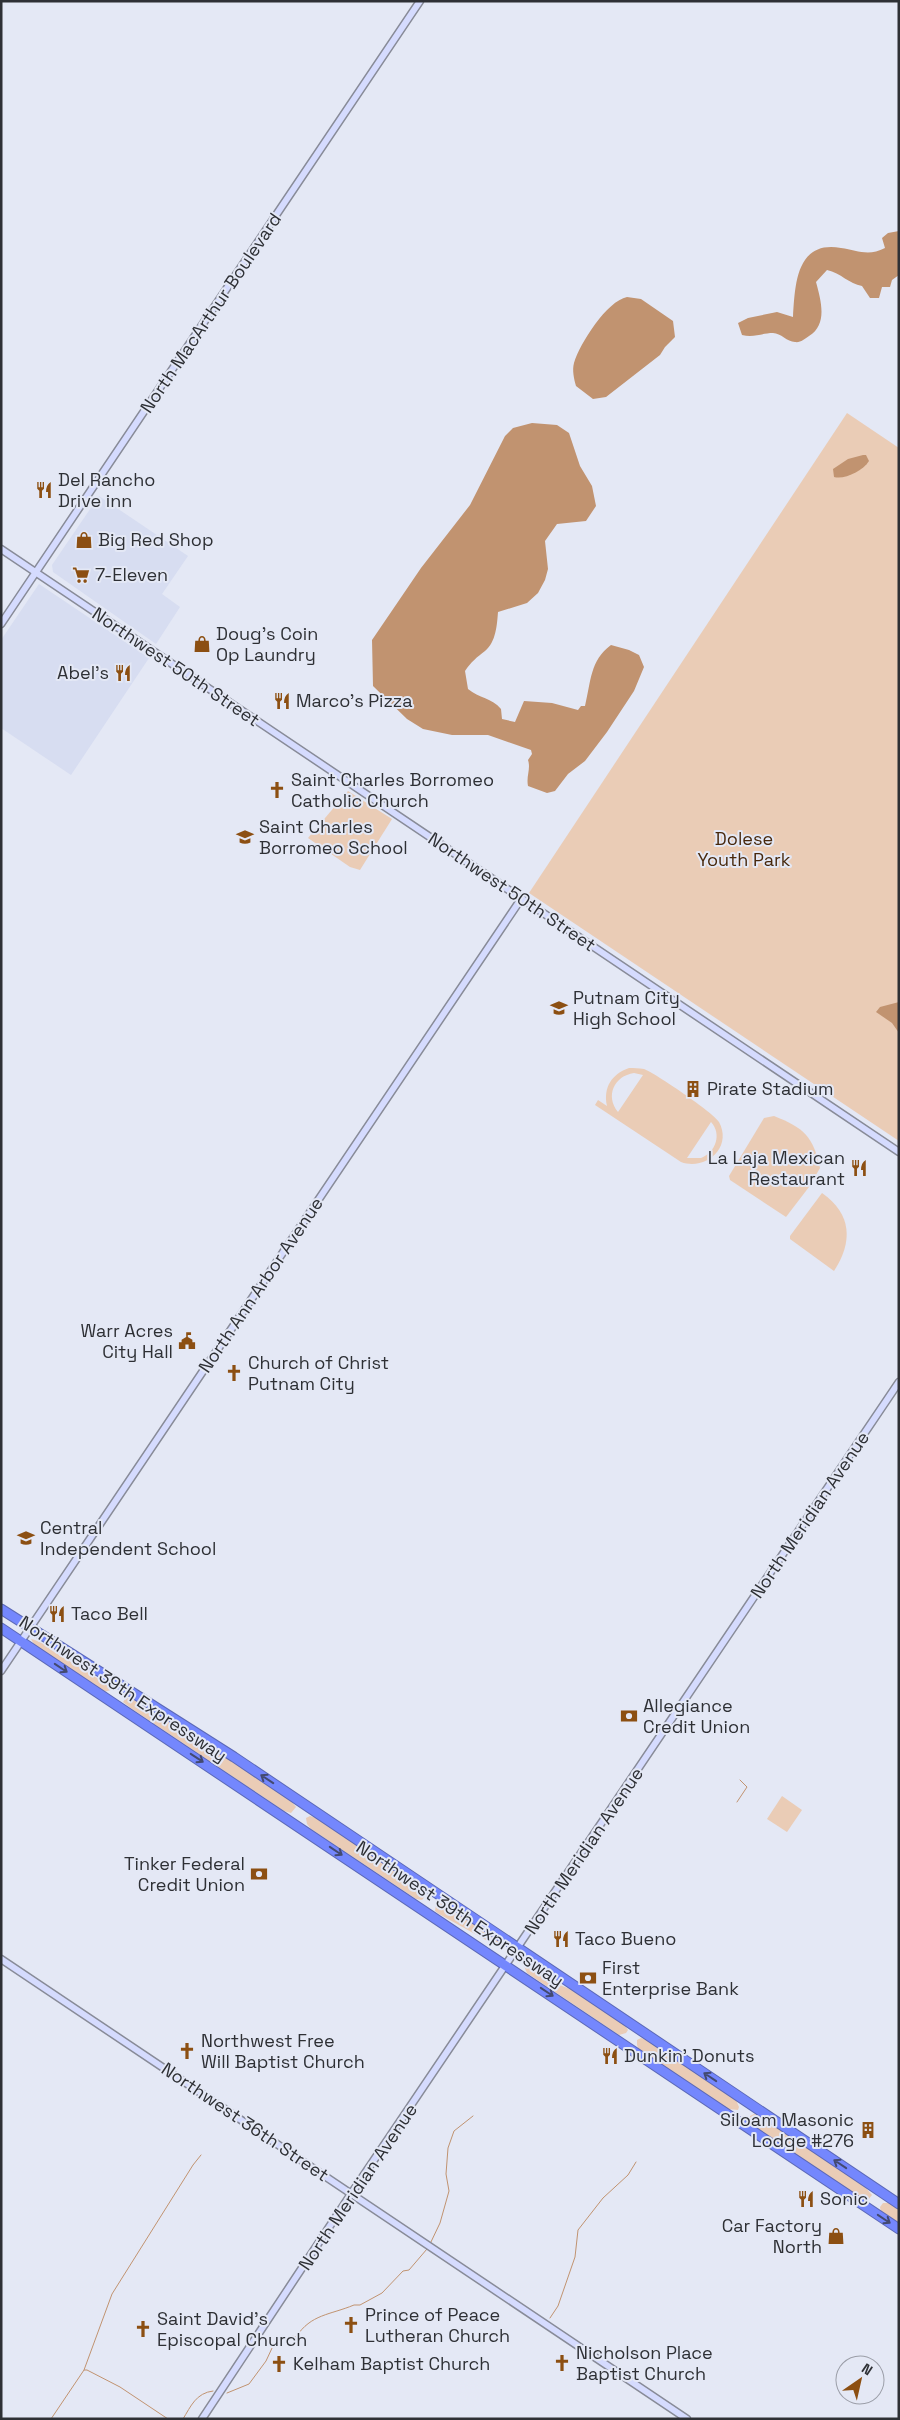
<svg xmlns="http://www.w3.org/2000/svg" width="900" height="2420" font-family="'Space Grotesk',sans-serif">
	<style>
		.built { fill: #d7ddf1 }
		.green { fill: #eaccb6; fill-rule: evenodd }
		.water { fill: #c19370 }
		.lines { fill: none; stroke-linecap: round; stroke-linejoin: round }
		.stream { stroke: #c19370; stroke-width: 1 }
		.secondary-casing { stroke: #888b98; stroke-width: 9 }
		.highway-casing { stroke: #5c69b7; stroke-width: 11 }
		.secondary { stroke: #d5dbfe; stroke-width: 6 }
		.highway { stroke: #7487fd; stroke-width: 9 }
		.oneway { stroke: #434a71 }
		.labels { text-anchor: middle; stroke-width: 4; stroke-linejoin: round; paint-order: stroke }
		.street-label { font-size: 18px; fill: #2e3035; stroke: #e4e8f5 }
		.poi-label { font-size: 18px; fill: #2e3035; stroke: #e4e8f5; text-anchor: start }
		.park-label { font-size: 18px; fill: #48280c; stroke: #e4e8f5 }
	</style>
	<rect width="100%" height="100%" fill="#e4e8f5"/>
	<!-- built -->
	<g class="built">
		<polygon points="99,496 188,556 162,594 180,607 156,644 53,572 52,565"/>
		<polygon points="39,584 149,658 71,775 1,728 1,640"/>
	</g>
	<!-- green -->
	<g class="green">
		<polygon points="847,413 899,448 899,1141 529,893"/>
		<polygon points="348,791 392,819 360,870 350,867 308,838"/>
		<path d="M629 1068C634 1068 639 1068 644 1069 655 1073 714 1113 719 1122 733 1148 705 1171 681 1162L595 1105 598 1100 607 1106C603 1087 612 1074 629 1068ZM634 1073 643 1075 618 1112C605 1096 614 1076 634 1073ZM711 1122C722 1134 716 1152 701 1158H687Z"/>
		<path d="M774 1116C804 1128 813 1136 820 1168L809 1187 786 1217 730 1180 729 1176 764 1118Z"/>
		<path d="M822 1193C852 1214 853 1242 834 1271L790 1239V1236Z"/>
		<path d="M31 1639C42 1641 50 1650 59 1655 76 1665 93 1675 110 1687L111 1690 104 1692 35 1646Z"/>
		<polygon points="126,1698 132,1699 190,1733 291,1801 296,1807 291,1813 284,1811 132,1709 123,1702"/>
		<polygon points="782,1796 802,1810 787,1832 767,1819"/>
		<polygon points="310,1816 317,1818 423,1889 426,1895 422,1900 416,1899 311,1829 307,1824 306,1818"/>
		<polygon points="438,1903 447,1905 498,1939 503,1947 502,1949 439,1914 435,1911 436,1905"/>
		<polygon points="523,1964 552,1982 575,1991 623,2023 628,2030 626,2033 619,2035 527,1973"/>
		<polygon points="641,2038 647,2040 736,2100 739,2107 738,2110 728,2109 639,2050 637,2045 637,2040"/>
		<polygon points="754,2114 761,2116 865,2187 872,2195 868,2200 864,2200 750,2124 750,2116"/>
		<polygon points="883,2203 890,2203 899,2209 899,2224 881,2212 880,2207"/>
	</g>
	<!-- water -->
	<g class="water">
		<path d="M899 231V275L892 280 890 287H882L879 298H870L862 286C849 284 841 273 827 270L816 282C821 301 828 324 809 336 805 339 800 343 795 342 787 342 781 333 773 333 762 333 754 338 742 335L738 323 748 318 777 312 793 317C795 285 796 240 841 248 857 250 868 257 885 248L882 238 888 233Z"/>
		<path d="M627 297 641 299 673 321 675 337 665 347 660 355 606 397 593 399 576 386C574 379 572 370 574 363 580 343 607 301 627 297Z"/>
		<path d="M532 423 557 425 569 433 580 466 592 486 596 506 586 521 557 524 545 541 548 569 545 580 538 593 527 603 498 612C497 625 496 642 485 651 477 657 471 662 465 671L468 689C479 698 492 698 501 709L502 719 515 722 524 701 552 703 578 710 581 706H585C591 682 590 660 611 645L629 650 639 655 644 667 634 691 607 732 585 761 568 774 555 791 547 793 528 786C526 776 531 769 528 760L532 754 531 750 488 735H452L423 729 407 719 373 686 372 640 421 568 470 505 505 436 513 428Z"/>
		<path d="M863 455H866L869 461C863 471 844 480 834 477L833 469 848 459Z"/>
		<polygon points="899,1002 899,1033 892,1023 876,1012 880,1007"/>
	</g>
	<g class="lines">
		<!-- stream -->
		<g class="stream">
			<polyline points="737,1802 747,1787 740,1780"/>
			<polyline points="430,2244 440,2223 449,2191 446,2174 448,2148 454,2131 473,2116"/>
			<polyline points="550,2318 558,2306 575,2257 578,2230 603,2198 628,2175 636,2162"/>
			<polyline points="84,2370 112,2294 193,2165 201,2155"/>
			<path d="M227 2393 249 2384 266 2361 273 2346 280 2340 292 2336 296 2337C311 2314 330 2315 354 2305H360L382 2293 403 2271 409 2270 427 2249"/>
			<polyline points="51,2419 84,2370 87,2370 120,2387 168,2419"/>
			<path d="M183 2419C191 2406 196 2393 213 2391"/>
		</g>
		<!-- secondary casing -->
		<g class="secondary-casing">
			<g id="secondary">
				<polyline points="1,549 899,1152"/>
				<polyline points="1,624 420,1"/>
				<polyline points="1,1671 521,899"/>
				<polyline points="1,1959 687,2419"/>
				<polyline points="202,2419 351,2194 899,1382"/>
			</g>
		</g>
		<!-- highway casing -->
		<g class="highway-casing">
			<g id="highway">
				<polyline points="1,1609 234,1757 899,2204"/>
				<polyline points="1,1628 899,2229"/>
			</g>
		</g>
		<!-- secondary -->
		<use href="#secondary" class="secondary"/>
		<!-- highway -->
		<use href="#highway" class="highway"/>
	</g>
	<!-- one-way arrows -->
	<defs><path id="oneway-shaft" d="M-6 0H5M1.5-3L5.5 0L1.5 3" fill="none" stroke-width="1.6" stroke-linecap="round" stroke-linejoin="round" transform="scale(1.25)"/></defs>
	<g class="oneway">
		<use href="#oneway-shaft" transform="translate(61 1668) rotate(34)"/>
		<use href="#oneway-shaft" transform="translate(197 1758) rotate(33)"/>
		<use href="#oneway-shaft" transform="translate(267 1779) rotate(-146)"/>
		<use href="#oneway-shaft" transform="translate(336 1851) rotate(34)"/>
		<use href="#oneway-shaft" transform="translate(547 1992) rotate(34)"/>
		<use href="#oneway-shaft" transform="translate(710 2077) rotate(-146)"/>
		<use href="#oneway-shaft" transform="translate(840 2164) rotate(-146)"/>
		<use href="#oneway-shaft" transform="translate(884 2219) rotate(34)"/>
	</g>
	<!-- icons -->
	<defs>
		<g id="restaurant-bare" transform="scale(1.35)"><path d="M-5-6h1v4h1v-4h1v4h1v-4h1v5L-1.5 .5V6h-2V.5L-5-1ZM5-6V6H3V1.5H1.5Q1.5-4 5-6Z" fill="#8c4f12" stroke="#e4e8f5" stroke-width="2.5" paint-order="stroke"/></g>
		<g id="shop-bare" transform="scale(1.35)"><path d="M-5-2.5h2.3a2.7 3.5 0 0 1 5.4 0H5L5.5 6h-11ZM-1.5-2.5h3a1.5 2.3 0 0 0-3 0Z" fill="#8c4f12" stroke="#e4e8f5" stroke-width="2.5" paint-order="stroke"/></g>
		<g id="supermarket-bare" transform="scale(1.35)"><path d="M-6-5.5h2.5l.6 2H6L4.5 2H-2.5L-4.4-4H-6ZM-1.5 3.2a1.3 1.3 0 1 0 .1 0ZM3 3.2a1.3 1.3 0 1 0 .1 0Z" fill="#8c4f12" stroke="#e4e8f5" stroke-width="2.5" paint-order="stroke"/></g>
		<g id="church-bare" transform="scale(1.35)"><path d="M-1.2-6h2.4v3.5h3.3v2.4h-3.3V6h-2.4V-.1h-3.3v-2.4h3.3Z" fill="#8c4f12" stroke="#e4e8f5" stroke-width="2.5" paint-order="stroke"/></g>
		<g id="school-bare" transform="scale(1.35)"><path d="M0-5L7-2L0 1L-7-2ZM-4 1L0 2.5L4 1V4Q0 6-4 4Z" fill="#8c4f12" stroke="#e4e8f5" stroke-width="2.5" paint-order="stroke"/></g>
		<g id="building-bare" transform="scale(1.35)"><path d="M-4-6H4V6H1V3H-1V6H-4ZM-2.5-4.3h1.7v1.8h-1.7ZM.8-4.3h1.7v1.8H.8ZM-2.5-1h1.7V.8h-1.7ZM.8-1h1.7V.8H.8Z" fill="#8c4f12" stroke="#e4e8f5" stroke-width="2.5" paint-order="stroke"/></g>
		<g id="civic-bare" transform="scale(1.35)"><path d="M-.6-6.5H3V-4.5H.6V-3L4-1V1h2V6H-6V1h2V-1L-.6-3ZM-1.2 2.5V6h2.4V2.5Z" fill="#8c4f12" stroke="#e4e8f5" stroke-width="2.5" paint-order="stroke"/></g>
		<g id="bank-bare" transform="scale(1.35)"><path d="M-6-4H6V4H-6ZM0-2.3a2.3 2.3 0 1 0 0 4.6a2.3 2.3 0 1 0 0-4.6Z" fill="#8c4f12" stroke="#e4e8f5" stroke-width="2.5" paint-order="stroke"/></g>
	</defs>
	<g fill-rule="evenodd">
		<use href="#restaurant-bare" x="44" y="490"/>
		<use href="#shop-bare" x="84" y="540"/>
		<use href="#supermarket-bare" x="81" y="575"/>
		<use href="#shop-bare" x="202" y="644"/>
		<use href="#restaurant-bare" x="123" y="673"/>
		<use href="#restaurant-bare" x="282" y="701"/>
		<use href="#church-bare" x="277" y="790"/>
		<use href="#school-bare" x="245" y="837"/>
		<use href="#school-bare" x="559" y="1008"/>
		<use href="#building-bare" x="693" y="1089"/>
		<use href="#restaurant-bare" x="859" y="1168"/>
		<use href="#civic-bare" x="187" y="1341"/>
		<use href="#church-bare" x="234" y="1373"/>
		<use href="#school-bare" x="26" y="1538"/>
		<use href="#restaurant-bare" x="57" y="1614"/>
		<use href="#bank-bare" x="629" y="1716"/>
		<use href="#bank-bare" x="259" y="1874"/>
		<use href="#restaurant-bare" x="561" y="1939"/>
		<use href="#bank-bare" x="588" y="1978"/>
		<use href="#church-bare" x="187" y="2051"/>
		<use href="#restaurant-bare" x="610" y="2056"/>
		<use href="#building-bare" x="868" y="2130"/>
		<use href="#restaurant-bare" x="806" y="2199"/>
		<use href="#shop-bare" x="836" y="2236"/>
		<use href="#church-bare" x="351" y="2325"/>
		<use href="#church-bare" x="143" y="2329"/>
		<use href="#church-bare" x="562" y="2363"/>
		<use href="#church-bare" x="279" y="2364"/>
	</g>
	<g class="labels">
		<!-- street labels -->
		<g class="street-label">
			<text transform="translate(211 313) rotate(-56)" y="6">North MacArthur Boulevard</text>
			<text transform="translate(176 667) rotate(34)" y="6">Northwest 50th Street</text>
			<text transform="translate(512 892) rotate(34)" y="6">Northwest 50th Street</text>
			<text transform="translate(261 1285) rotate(-56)" y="6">North Ann Arbor Avenue</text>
			<text transform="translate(810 1515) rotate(-56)" y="6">North Meridian Avenue</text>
			<text transform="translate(123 1689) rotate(34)" y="6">Northwest 39th Expressway</text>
			<text transform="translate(584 1851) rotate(-56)" y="6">North Meridian Avenue</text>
			<text transform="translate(460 1914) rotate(34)" y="6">Northwest 39th Expressway</text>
			<text transform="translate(245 2122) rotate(34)" y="6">Northwest 36th Street</text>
			<text transform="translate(358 2187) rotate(-56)" y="6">North Meridian Avenue</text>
		</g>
		<!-- poi labels -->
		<g class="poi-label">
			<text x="58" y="486">Del Rancho<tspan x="58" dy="21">Drive inn</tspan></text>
			<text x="98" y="546">Big Red Shop</text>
			<text x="95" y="581">7-Eleven</text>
			<text x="216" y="640">Doug's Coin<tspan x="216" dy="21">Op Laundry</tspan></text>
			<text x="109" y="679" text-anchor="end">Abel's</text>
			<text x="296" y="707">Marco's Pizza</text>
			<text x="291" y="786">Saint Charles Borromeo<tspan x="291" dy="21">Catholic Church</tspan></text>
			<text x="259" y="833">Saint Charles<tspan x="259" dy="21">Borromeo School</tspan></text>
			<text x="573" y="1004">Putnam City<tspan x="573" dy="21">High School</tspan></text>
			<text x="707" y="1095">Pirate Stadium</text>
			<text x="845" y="1164" text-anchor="end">La Laja Mexican<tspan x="845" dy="21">Restaurant</tspan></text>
			<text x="173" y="1337" text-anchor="end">Warr Acres<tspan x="173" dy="21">City Hall</tspan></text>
			<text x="248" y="1369">Church of Christ<tspan x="248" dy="21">Putnam City</tspan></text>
			<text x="40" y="1534">Central<tspan x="40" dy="21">Independent School</tspan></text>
			<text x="71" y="1620">Taco Bell</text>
			<text x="643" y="1712">Allegiance<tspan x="643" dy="21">Credit Union</tspan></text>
			<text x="245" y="1870" text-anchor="end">Tinker Federal<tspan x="245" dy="21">Credit Union</tspan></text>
			<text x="575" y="1945">Taco Bueno</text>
			<text x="602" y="1974">First<tspan x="602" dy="21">Enterprise Bank</tspan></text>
			<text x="201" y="2047">Northwest Free<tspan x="201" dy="21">Will Baptist Church</tspan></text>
			<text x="624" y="2062">Dunkin' Donuts</text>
			<text x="854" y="2126" text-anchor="end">Siloam Masonic<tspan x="854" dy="21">Lodge #276</tspan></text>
			<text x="820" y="2205">Sonic</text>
			<text x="822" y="2232" text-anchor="end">Car Factory<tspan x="822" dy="21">North</tspan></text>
			<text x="365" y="2321">Prince of Peace<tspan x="365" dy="21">Lutheran Church</tspan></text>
			<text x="157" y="2325">Saint David's<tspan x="157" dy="21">Episcopal Church</tspan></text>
			<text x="576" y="2359">Nicholson Place<tspan x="576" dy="21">Baptist Church</tspan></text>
			<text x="293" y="2370">Kelham Baptist Church</text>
		</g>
		<!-- park labels -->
		<g class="park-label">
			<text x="744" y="845">Dolese<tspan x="744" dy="21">Youth Park</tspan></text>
		</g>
	</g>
	<!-- border -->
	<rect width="900" height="2420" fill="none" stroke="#2e3035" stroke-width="5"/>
	<!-- north arrow -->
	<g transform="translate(860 2380) rotate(34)"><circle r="24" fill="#e4e8f5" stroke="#9b9ea8"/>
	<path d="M0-4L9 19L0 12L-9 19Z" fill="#8c4f12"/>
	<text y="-8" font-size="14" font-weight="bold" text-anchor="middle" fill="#2e3035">N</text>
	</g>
</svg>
